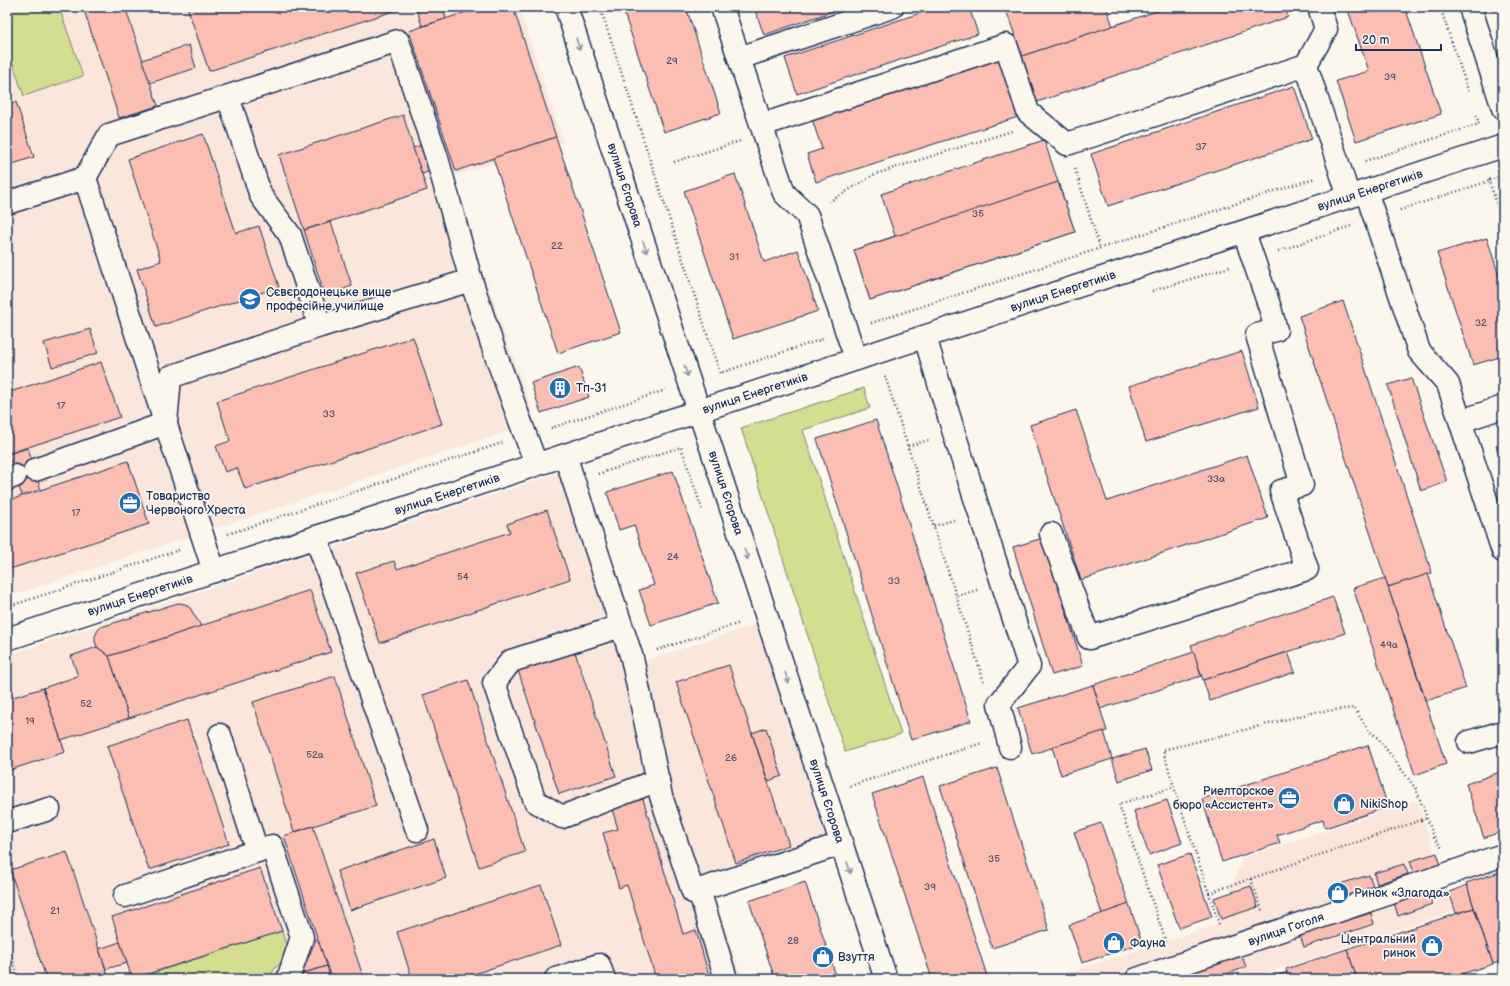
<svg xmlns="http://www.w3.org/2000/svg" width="1510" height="986" font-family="'Balsamiq Sans',sans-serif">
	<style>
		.built { fill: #fbe6db }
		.green { fill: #d3de91; stroke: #778678 }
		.building { fill: #fabfb2; stroke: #1b2f5e }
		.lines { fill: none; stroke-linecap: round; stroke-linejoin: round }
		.minor-casing { stroke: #1b2f5e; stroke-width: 25 }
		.path { stroke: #1b2f5e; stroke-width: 2.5; stroke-dasharray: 1 3; stroke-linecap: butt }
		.minor { stroke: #fbf7ec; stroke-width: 22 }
		.oneway { stroke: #8b93a5 }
		.labels { text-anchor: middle; stroke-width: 3.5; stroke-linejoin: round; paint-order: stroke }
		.number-label { font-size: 10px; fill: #535373 }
		.street-label { font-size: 12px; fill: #1b2f5e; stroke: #fbf7ec }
		.poi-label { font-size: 12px; fill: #1b2f5e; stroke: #fbf7ec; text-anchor: start }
	</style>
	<rect width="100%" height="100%" fill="#fbf7ec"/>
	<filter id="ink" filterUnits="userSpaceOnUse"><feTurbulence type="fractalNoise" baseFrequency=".025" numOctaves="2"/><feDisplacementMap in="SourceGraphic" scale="8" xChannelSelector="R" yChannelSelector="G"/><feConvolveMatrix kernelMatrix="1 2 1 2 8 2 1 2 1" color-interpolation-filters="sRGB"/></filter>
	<g filter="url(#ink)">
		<!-- built -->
		<g class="built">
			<polygon points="7,7 519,7 563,142 450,177 536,422 7,597"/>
			<polygon points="558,473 624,668 756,624 831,855 714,895 742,979 7,979 7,655"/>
			<polygon points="1417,800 1454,911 1249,979 1049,979 1215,925 1243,858"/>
		</g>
		<!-- green -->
		<g class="green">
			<polygon points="7,7 59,7 83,76 24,96 7,47"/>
			<polygon points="864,388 870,408 803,430 901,734 845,752 741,428"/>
			<polygon points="282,931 289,956 275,968 268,979 135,979"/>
		</g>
		<!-- building -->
		<g class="building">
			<polygon points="83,7 125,7 158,106 119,118"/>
			<polygon points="187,7 406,7 209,71"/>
			<polygon points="416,7 443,7 446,19 422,26"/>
			<polygon points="481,7 513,7 556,137 456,171 409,31"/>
			<polygon points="622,7 686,7 721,113 664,132"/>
			<polygon points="754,7 845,7 764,35"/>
			<polygon points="938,7 969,7 978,34 797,94 785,58"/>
			<polygon points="1005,7 1106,7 1113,26 1022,56"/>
			<polygon points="1169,7 1285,7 1288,17 1037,102 1022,56"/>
			<polygon points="1347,7 1405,7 1441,114 1356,141 1336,81 1369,71"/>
			<polygon points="189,45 196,68 150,83 142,60"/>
			<polygon points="1000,59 1018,117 816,182 807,154 822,149 812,119"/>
			<polygon points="1294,86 1312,139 1108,206 1091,154"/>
			<polygon points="16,102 34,157 7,166 7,105"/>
			<polygon points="403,115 427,190 304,230 279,155"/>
			<polygon points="203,134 236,233 259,226 279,287 156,327 137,269 161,261 128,159"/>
			<polygon points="556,137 621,332 558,353 493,158"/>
			<polygon points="1044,140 1075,232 870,300 854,250 895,236 881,194"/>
			<polygon points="424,144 433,170 422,174 413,148"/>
			<polygon points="735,174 764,262 798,250 818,311 733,339 684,191"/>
			<polygon points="1058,182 1075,232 870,300 854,250"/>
			<polygon points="331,222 352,286 325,296 304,230"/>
			<polygon points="1487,238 1503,289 1503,356 1473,365 1437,253"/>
			<polygon points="1343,301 1432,573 1388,587 1299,316"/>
			<polygon points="90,329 98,353 52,367 44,343"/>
			<polygon points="413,337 442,424 245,489 237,468 225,472 216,446 230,441 217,401"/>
			<polygon points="1242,351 1259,407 1146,442 1129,386"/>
			<polygon points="101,362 120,417 7,454 7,393"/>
			<polygon points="579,367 589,397 541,413 531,383"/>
			<polygon points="1411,378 1447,482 1421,491 1388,385"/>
			<polygon points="1076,410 1107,501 1247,455 1268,518 1081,580 1030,425"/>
			<polygon points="876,420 971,721 911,740 817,439"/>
			<polygon points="1503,444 1503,467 1496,446"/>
			<polygon points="28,448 41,490 22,496 8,454"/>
			<polygon points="128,461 149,524 7,570 7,501"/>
			<polygon points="673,471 718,603 651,625 639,590 654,585 634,525 619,530 607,492"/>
			<polygon points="547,510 570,579 380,643 356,573 394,561 397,569 510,532 507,524"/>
			<polygon points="1043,538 1083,666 1052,675 1013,547"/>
			<polygon points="1428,574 1466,688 1426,701 1388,587"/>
			<polygon points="1385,578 1446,764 1415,775 1353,588"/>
			<polygon points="310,590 331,652 129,718 109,656"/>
			<polygon points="1333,597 1345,633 1203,680 1191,645"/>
			<polygon points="178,603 185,604 190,608 201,626 109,656 97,647 95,641 95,636 98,630 101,627"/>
			<polygon points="97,647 109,656 129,718 61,740 43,688 78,676 71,656"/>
			<polygon points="574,649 616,776 559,794 517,667"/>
			<polygon points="1194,652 1201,676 1100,709 1093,685"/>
			<polygon points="1288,652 1295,672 1210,701 1203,680"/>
			<polygon points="729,665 789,845 736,863 676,682"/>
			<polygon points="335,676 376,806 294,832 253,702"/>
			<polygon points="468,680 525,852 479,867 423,695"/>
			<polygon points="1093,685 1107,731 1032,754 1018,708"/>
			<polygon points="43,688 65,752 7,771 7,699"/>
			<polygon points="187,720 229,844 149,870 107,746"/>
			<polygon points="766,728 782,776 768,781 752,733"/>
			<polygon points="1104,731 1112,759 1061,775 1052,747"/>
			<polygon points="1368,745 1388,807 1325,828 1323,820 1277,835 1280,843 1222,862 1202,799"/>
			<polygon points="1145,749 1152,770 1119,781 1112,759"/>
			<polygon points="997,768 1049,930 992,948 940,786"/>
			<polygon points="1503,771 1503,831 1484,838 1466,784"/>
			<polygon points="923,777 988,979 932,979 872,794"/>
			<polygon points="643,799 683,934 696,930 710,979 656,979 627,885 619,888 603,833 618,829 612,809"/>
			<polygon points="1167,800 1182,843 1149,855 1134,811"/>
			<polygon points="1101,823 1129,904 1102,914 1074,832"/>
			<polygon points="313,826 345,923 364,979 331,979 317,937 284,836"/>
			<polygon points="434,839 446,878 350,910 337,871"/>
			<polygon points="67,852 99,949 109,979 47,979 44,972 10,870"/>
			<polygon points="1437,853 1441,865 1414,873 1410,861"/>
			<polygon points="1190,854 1212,917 1179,928 1157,865"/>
			<polygon points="1404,864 1408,874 1377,884 1374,873"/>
			<polygon points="260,868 282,931 132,979 112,917"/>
			<polygon points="1503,871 1503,960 1493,964 1466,883"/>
			<polygon points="1369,875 1374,889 1345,899 1340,884"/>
			<polygon points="805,882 837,979 775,979 749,901"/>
			<polygon points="541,885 561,945 459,979 412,979 397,932"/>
			<polygon points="1426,885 1432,904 1398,916 1392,896"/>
			<polygon points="1467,885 1474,908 1456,913 1449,892"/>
			<polygon points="1251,886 1258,907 1221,919 1214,898"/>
			<polygon points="1129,904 1142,943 1082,963 1069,925"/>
			<polygon points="1474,908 1493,964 1446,979 1357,979 1347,949"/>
			<polygon points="1371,913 1374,924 1304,947 1300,935"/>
			<polygon points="317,937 327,966 301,974"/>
			<polygon points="120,942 127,963 106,969 99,949"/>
			<polygon points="1347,949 1357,979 1289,979 1286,969"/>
			<polygon points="1242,956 1246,967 1213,979 1193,979 1192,973"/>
			<polygon points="327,966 331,979 302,979 301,974"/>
			<polygon points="1287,972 1289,979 1266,979"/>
		</g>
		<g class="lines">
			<!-- minor casing -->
			<g class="minor-casing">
				<g id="minor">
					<polyline points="566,7 886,979"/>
					<polyline points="722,7 784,193 807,215 856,359"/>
					<polyline points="1470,7 1503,108"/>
					<polyline points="739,58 892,7"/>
					<polyline points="1306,65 1326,29 1319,7"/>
					<polyline points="228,97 261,196 290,235 320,326"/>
					<polyline points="762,125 1006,45 1028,112 1067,144 1306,65 1349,197"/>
					<polyline points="85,178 214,571"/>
					<polyline points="1366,191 1419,351 1448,384 1503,551"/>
					<polyline points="7,203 85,178 109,135 398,41 437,158 471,280 495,353 536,464"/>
					<polyline points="925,337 954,433 1029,666 999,704 1010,747"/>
					<polyline points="1461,421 1503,407"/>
					<polyline points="565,455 632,658 661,796 693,892 841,844"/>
					<polyline points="35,470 166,423 170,377 320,326 471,280"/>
					<polyline points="7,479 15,476"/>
					<polyline points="1051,534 1089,638 1307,569 1281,491 1302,485 1257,335 1276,330 1270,308 1244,232"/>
					<polyline points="316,537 417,830"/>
					<polyline points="621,626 511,661 494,683 535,801 562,817 658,780"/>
					<polyline points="7,639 1503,146"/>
					<polyline points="220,735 257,851"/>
					<polyline points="1469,742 1503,732"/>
					<polyline points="7,822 49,809"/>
					<polyline points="699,890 726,979"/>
					<polyline points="125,896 272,846 302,937 288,979"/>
					<polyline points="556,979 599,965 604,979"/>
					<polyline points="1137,979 1503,855"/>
				</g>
			</g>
			<!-- path -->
			<g class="path">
				<polyline points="600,7 720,373 823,339"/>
				<polyline points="1440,7 1469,93"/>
				<polyline points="1500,7 1503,17"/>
				<polyline points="1365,161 1479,124 1476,115"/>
				<polyline points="674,162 740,141"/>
				<polyline points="1075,169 1100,248"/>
				<polyline points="1489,180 1503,176"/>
				<polyline points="829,202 875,174 1012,131"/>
				<polyline points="1400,210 1489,181 1503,222"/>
				<polyline points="1278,251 1351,226"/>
				<polyline points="1152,291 1230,267"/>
				<polyline points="871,323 1315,178"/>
				<polyline points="885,376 984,682"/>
				<polyline points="551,428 666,390"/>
				<polyline points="908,446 929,440"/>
				<polyline points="598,474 681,447 702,509"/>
				<polyline points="934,526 954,520"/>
				<polyline points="228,534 502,443"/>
				<polyline points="957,596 977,590"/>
				<polyline points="7,607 179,550"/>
				<polyline points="657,650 740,623"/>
				<polyline points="850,786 982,743"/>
				<polyline points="1251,879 1262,910"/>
				<polyline points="1209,893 1427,818"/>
				<polyline points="1219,924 1174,787 1163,750 1316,712 1354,708 1369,731 1378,738 1416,789 1435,839 1442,848"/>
				<polyline points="1166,942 1119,804 1174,787"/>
				<polyline points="7,943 19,979"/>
				<polyline points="1496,979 1503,977"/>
			</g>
			<!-- minor -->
			<use href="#minor" class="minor"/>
		</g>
		<!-- one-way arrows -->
		<defs><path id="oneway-shaft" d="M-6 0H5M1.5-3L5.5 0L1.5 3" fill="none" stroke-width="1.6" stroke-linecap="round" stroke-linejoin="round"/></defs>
		<g class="oneway">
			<use href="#oneway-shaft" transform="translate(578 44) rotate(72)"/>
			<use href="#oneway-shaft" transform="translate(645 247) rotate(72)"/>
			<use href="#oneway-shaft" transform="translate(686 371) rotate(72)"/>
			<use href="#oneway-shaft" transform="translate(746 554) rotate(72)"/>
			<use href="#oneway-shaft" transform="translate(787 678) rotate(72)"/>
			<use href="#oneway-shaft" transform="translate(849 868) rotate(72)"/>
		</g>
	</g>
	<!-- icons -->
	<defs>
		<g id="university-disc" transform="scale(1.15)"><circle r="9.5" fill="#1f6fb2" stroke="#fbf7ec"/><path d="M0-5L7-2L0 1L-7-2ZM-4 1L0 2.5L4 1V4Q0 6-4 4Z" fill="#fff"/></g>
		<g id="building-disc" transform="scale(1.15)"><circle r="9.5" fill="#1f6fb2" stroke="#fbf7ec"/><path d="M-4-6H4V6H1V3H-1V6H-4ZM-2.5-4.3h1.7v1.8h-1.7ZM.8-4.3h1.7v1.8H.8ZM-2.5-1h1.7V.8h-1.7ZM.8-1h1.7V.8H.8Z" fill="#fff"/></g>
		<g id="office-disc" transform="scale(1.15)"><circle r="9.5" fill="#1f6fb2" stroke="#fbf7ec"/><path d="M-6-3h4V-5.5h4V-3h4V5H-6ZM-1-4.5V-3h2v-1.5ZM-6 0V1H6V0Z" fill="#fff"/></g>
		<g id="shop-disc" transform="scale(1.15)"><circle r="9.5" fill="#1f6fb2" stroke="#fbf7ec"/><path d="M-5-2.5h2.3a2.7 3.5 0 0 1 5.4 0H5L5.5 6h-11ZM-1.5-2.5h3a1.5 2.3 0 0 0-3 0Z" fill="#fff"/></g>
	</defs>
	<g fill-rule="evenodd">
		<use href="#university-disc" x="250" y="299"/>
		<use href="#building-disc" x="560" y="388"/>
		<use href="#office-disc" x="130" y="503"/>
		<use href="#office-disc" x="1289" y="798"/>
		<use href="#shop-disc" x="1344" y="804"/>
		<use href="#shop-disc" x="1338" y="893"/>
		<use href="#shop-disc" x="1114" y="943"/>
		<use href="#shop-disc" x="1432" y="946"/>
		<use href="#shop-disc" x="823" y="957"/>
	</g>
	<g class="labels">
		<!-- number labels -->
		<g class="number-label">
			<text x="672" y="64">29</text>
			<text x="1390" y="80">39</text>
			<text x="1201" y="150">37</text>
			<text x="978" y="217">35</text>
			<text x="557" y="249">22</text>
			<text x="734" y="260">31</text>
			<text x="1481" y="326">32</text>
			<text x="61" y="409">17</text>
			<text x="329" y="417">33</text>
			<text x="1216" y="482">33а</text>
			<text x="76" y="516">17</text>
			<text x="673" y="560">24</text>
			<text x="463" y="580">54</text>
			<text x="894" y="584">33</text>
			<text x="1389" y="648">49а</text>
			<text x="86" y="707">52</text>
			<text x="30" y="724">19</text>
			<text x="315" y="758">52а</text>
			<text x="731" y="761">26</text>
			<text x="994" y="862">35</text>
			<text x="930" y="890">39</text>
			<text x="55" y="914">21</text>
			<text x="793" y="944">28</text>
		</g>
		<!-- street labels -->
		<g class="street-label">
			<text transform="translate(625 185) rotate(72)" y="4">вулиця Єгорова</text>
			<text transform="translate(1370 190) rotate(-18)" y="4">вулиця Енергетиків</text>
			<text transform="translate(1063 291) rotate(-18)" y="4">вулиця Енергетиків</text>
			<text transform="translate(755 393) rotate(-18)" y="4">вулиця Енергетиків</text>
			<text transform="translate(726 493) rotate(72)" y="4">вулиця Єгорова</text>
			<text transform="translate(447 494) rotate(-18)" y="4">вулиця Енергетиків</text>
			<text transform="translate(140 595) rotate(-18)" y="4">вулиця Енергетиків</text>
			<text transform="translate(827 801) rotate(72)" y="4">вулиця Єгорова</text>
			<text transform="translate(1286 929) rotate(-19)" y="4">вулиця Гоголя</text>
		</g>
		<!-- poi labels -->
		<g class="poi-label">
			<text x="266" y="296">Сєвєродонецьке вище<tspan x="266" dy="14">професійне училище</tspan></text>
			<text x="576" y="392">Тп-31</text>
			<text x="146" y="500">Товариство<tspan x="146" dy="14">Червоного Хреста</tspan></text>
			<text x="1274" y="795" text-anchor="end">Риелторское<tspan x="1274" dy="14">бюро «Ассистент»</tspan></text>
			<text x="1360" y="808">NikiShop</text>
			<text x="1354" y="897">Ринок «Злагода»</text>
			<text x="1416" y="943" text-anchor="end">Центральний<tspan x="1416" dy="14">ринок</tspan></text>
			<text x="1130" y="947">Фауна</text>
			<text x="838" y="961">Взуття</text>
		</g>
	</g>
	<!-- margin -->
	<rect width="1510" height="986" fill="none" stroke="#fbf7ec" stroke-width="24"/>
	<rect x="12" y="12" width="1486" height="962" fill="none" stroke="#1b2f5e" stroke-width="1.5" filter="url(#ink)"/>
	<!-- scale -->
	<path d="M1356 44v6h85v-6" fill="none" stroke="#1b2f5e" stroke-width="2"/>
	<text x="1362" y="44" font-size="12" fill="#1b2f5e" stroke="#fbf7ec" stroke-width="3" paint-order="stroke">20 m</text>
</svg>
